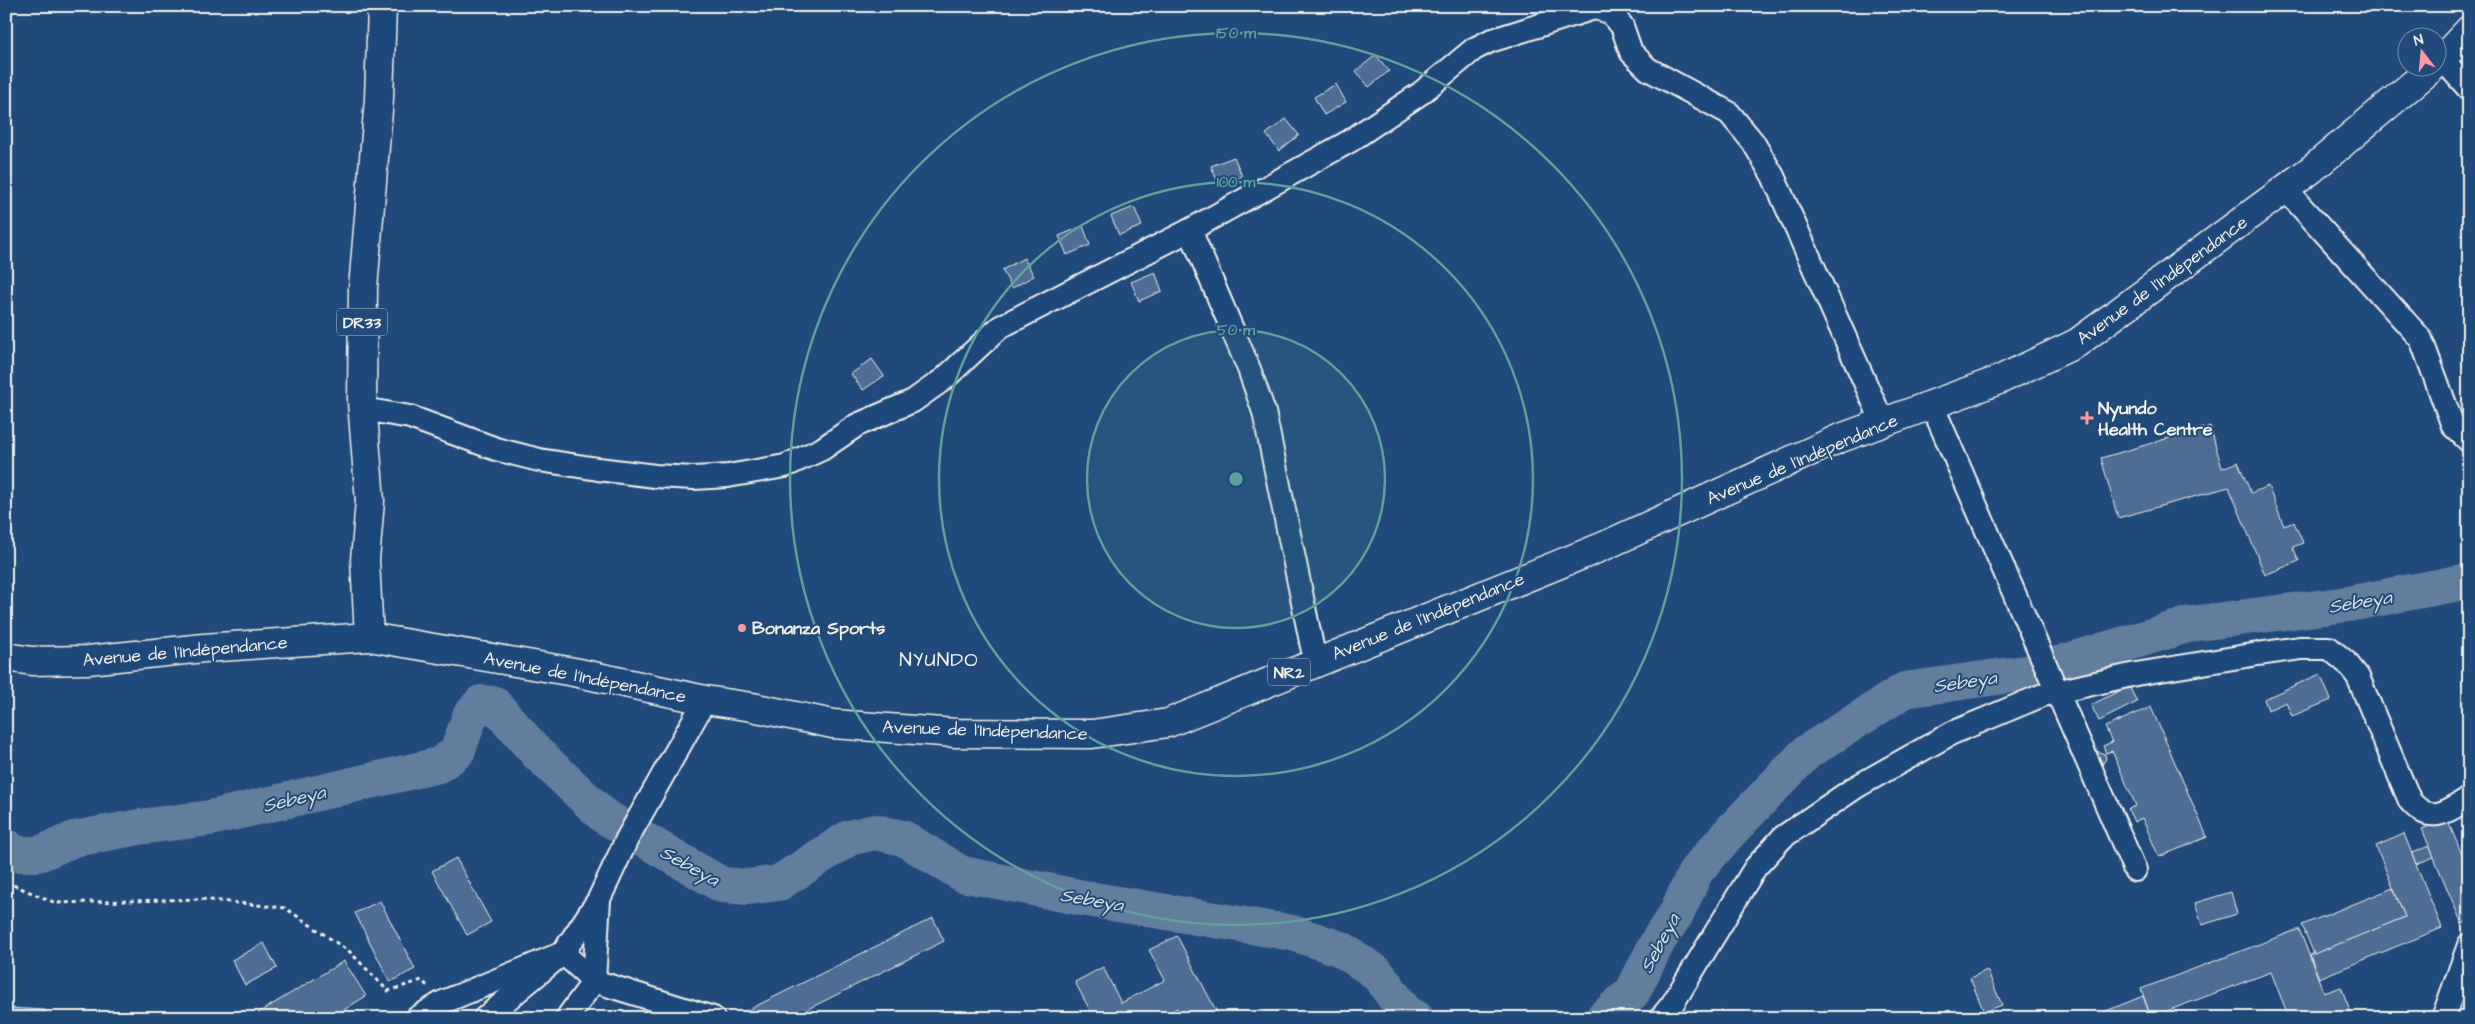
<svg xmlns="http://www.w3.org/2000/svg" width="2475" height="1024" font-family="'Architects Daughter',sans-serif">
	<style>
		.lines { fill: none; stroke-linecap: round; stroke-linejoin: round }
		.river { stroke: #627e9d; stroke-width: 36 }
		.building { fill: #4d6e92; stroke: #f4f1e8 }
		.minor-casing { stroke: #f4f1e8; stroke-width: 26 }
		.major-casing { stroke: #f4f1e8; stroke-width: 31 }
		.highway-casing { stroke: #f4f1e8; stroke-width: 31 }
		.path { stroke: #f4f1e8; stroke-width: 3; stroke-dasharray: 4 4; stroke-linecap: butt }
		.minor { stroke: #1f4a7a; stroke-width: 22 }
		.major { stroke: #1f4a7a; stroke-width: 28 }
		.highway { stroke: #1f4a7a; stroke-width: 28 }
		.ring { fill: none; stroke: #5fa199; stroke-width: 2.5 }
		.poi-dot { fill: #ff9aa2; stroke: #1f4a7a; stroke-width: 2 }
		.labels { text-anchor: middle; stroke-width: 4; stroke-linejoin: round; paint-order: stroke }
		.shield { fill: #1f4a7a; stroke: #b4bfc7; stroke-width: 1 }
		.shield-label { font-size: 16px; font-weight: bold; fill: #f4f1e8 }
		.street-label { font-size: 18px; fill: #f4f1e8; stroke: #1f4a7a }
		.poi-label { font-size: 18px; font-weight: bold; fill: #f4f1e8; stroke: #1f4a7a; text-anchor: start }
		.water-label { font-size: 19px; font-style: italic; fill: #dee0dd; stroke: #1f4a7a }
		.quarter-label { font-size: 20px; letter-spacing: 1px; fill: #f4f1e8; stroke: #1f4a7a }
		.centre { fill: #5fa199; stroke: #1f4a7a; stroke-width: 2.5 }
		.ring-label { font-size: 15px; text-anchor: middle; font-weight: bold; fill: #5fa199; stroke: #1f4a7a; stroke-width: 4; stroke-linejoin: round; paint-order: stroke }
	</style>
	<rect width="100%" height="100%" fill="#1f4a7a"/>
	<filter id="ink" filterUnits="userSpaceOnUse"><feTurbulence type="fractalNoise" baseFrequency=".02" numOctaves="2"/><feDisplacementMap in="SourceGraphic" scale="10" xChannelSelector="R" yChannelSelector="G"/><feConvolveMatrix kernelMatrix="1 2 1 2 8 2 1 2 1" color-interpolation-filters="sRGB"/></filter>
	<g filter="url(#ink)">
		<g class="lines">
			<!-- river -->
			<g class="river">
				<polyline points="6,846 16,854 39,854 74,839 139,827 210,818 439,765 457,752 470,716 481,703 494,704 537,753 604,816 722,885 748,887 779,883 849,838 875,832 903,838 962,874 1088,899 1293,933 1341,949 1377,973 1406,1013 1416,1018"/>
				<polyline points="1603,1018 1632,993 1658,941 1676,914 1696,871 1729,833 1807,752 1905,690 2032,672 2191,624 2348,604 2469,581"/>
			</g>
		</g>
		<!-- building -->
		<g class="building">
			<polygon points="1376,55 1389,71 1369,87 1356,71"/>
			<polygon points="1336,84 1346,102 1324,115 1314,97"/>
			<polygon points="1286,119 1299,135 1279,151 1266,134"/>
			<polygon points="1234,157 1242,176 1219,185 1211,166"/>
			<polygon points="1134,207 1142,226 1119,235 1111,216"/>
			<polygon points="1083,226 1090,245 1067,255 1059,236"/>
			<polygon points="1024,258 1034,276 1012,288 1002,270"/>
			<polygon points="1155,272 1162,291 1139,301 1131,282"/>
			<polygon points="872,359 884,376 863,390 851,374"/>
			<polygon points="2210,426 2222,468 2238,462 2251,493 2268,486 2284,526 2294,522 2303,543 2293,547 2299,561 2265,575 2229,487 2118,518 2101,458"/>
			<polygon points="2320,674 2331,700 2292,716 2286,702 2268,710 2264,699"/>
			<polygon points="2129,686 2137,702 2099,721 2091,705"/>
			<polygon points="2151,707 2207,837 2159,857 2142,818 2134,822 2128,809 2136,806 2112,751 2106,753 2103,746 2112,742 2105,727"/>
			<polygon points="2096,751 2105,754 2106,759 2101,766 2092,753"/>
			<polygon points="2447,819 2469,871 2469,921 2462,924 2422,829"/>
			<polygon points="2404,834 2442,928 2319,978 2310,955 2405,917 2376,846"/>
			<polygon points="2429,846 2434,857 2416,864 2412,853"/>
			<polygon points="456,858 491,922 467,935 432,871"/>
			<polygon points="2393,888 2405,917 2314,954 2302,925"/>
			<polygon points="2231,892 2237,914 2202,925 2195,903"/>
			<polygon points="380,901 415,969 390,982 355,913"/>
			<polygon points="933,918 944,941 790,1018 744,1018 742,1013"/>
			<polygon points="2299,929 2324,993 2341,987 2353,1018 2289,1018 2271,972 2151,1017 2141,989"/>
			<polygon points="1177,936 1220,1018 1182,1018 1177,1008 1159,1018 1094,1018 1075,982 1103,967 1121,1003 1165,980 1149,950"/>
			<polygon points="264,943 277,968 245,985 232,960"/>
			<polygon points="344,961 366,996 331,1018 261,1018 258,1013"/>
			<polygon points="1987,970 2002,1005 1984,1012 1970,978"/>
			<polygon points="2143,996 2151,1018 2089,1018"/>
			<polygon points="6,1008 45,1010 45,1018 6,1018"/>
		</g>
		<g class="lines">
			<!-- minor casing -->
			<g class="minor-casing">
				<g id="minor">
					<polyline points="2442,59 2469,89"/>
					<polyline points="2285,189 2421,339 2453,426 2469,441"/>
					<polyline points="1190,230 1249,369 1264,412 1315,661"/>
					<polyline points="1932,405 2135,870"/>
					<polyline points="363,409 410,417 496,449 539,460 598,469 655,476 694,478 728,476 785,466 822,449 857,425 913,401 944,379 1000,327 1190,230 1350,141 1421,93 1474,49 1490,41 1594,8 1610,12 1622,26 1631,52 1648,69 1729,113 1753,142 1773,176 1883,423"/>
					<polyline points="599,900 594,981 713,1018"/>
					<polyline points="417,1018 441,1003 563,953 594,981 567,1018"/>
					<polyline points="485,1018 563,953 599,899 627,839 705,700"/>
					<path d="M1661 1018 1673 1003 1755 868 1783 837 1856 787 1952 733 2043 695 2136 674 2258 654 2301 648H2329L2347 663 2358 677 2410 801C2430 825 2447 812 2469 798"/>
					<polyline points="2443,1018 2469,945"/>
				</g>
			</g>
			<!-- major casing -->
			<g class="major-casing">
				<polyline id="major" points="369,637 365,560 370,501 362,402 363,288 379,99 382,6"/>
			</g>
			<!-- highway casing -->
			<g class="highway-casing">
				<g id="highway">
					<polyline points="2438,63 2469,30"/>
					<polyline points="6,657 32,661 88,660 204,648 369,637 574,672 705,700 752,707 833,724 956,733 1092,734 1168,723 1604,546 1838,439 1999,380 2077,343 2312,169 2432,68"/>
				</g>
			</g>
			<!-- path -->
			<polyline class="path" points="6,882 56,903 201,899 285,908 350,952 388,991 422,980 428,987"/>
			<!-- minor -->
			<use href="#minor" class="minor"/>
			<!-- major -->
			<use href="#major" class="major"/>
			<!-- highway -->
			<use href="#highway" class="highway"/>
		</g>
	</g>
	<!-- distance rings -->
	<circle cx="1236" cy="479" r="149" fill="#5fa199" fill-opacity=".12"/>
	<g class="ring">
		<circle cx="1236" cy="479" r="149"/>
		<circle cx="1236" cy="479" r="297"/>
		<circle cx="1236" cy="479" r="446"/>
	</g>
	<!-- markers -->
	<g class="poi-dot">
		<path d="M2084.5 410.5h5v5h5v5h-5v5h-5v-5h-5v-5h5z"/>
		<circle cx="742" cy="628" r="5"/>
	</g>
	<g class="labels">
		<!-- shield labels -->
		<g class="shield">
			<rect x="337" y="308.5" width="50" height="27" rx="4"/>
			<rect x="1268" y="658.5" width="42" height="27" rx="4"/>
		</g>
		<g class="shield-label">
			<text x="362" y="328">DR33</text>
			<text x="1289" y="678">NR2</text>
		</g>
		<!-- street labels -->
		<g class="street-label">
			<text transform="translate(2162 280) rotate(-36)" y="6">Avenue de l'Indépendance</text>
			<text transform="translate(1802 459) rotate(-23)" y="6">Avenue de l'Indépendance</text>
			<text transform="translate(1428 616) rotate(-22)" y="6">Avenue de l'Indépendance</text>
			<text transform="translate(185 651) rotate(-5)" y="6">Avenue de l'Indépendance</text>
			<text transform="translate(585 677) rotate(11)" y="6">Avenue de l'Indépendance</text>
			<text transform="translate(985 730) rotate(2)" y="6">Avenue de l'Indépendance</text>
		</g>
		<!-- poi labels -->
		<g class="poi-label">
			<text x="2098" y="414">Nyundo<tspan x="2098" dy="21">Health Centre</tspan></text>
			<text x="752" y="634">Bonanza Sports</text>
		</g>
		<!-- water labels -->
		<g class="water-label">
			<text transform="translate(2360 601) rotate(-9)" y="7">Sebeya</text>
			<text transform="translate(1965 681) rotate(-8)" y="7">Sebeya</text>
			<text transform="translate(294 798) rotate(-13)" y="7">Sebeya</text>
			<text transform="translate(690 865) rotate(29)" y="7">Sebeya</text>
			<text transform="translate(1092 899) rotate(10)" y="7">Sebeya</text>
			<text transform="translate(1659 943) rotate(-62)" y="7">Sebeya</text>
		</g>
		<!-- quarter labels -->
		<g class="quarter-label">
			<text x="939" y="666">NYUNDO</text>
		</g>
	</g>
	<circle cx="1236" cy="479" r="8" class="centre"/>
	<g class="ring-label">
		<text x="1236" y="38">150 m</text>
		<text x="1236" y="187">100 m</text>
		<text x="1236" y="335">50 m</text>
	</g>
	<!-- margin -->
	<rect width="2475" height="1024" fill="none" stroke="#1f4a7a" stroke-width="25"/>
	<rect x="12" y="12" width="2450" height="999" fill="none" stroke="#f4f1e8" stroke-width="2" filter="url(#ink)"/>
	<!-- north arrow -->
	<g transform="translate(2422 52) rotate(344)"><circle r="24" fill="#1f4a7a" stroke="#748da6"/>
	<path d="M0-4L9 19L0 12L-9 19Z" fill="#ff9aa2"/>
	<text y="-8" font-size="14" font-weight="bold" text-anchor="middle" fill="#f4f1e8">N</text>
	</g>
</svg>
